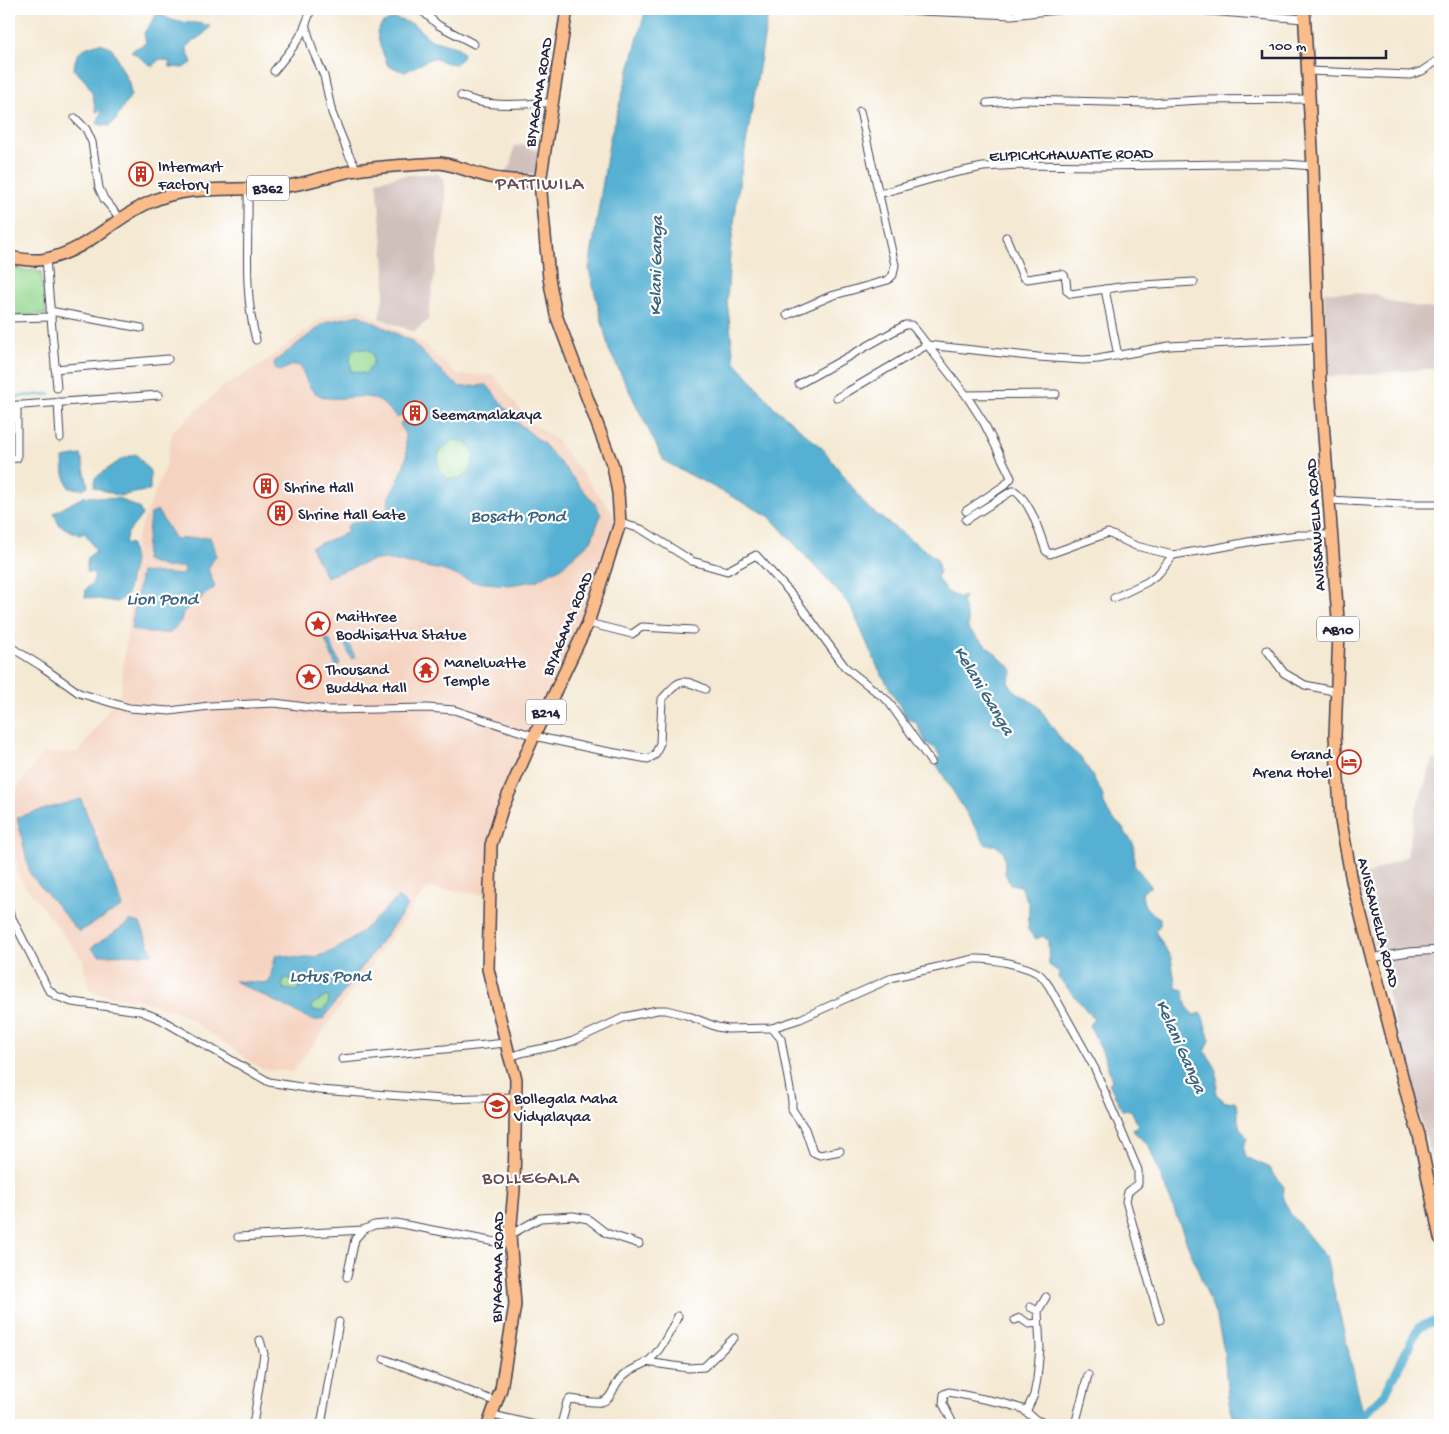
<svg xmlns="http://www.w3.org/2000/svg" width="1449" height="1434" font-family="'Gochi Hand',sans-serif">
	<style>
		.built { fill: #f4d3c0 }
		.industrial { fill: #d0c0bc }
		.green { fill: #94d891; stroke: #5b7d66 }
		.water { fill: #55b0d3; stroke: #3c6987; fill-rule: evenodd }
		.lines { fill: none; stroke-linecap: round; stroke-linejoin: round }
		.stream { stroke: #55b0d3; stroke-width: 2.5 }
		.canal { stroke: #55b0d3; stroke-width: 9 }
		.street-casing { stroke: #424052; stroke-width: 9 }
		.primary-casing { stroke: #424052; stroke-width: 14 }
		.street { stroke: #fff; stroke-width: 7 }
		.primary { stroke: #f9bc8a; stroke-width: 11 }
		.labels { text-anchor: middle; stroke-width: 4.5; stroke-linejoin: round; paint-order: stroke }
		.shield { fill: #fff; stroke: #646476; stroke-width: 1 }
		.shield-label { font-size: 15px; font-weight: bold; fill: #22223b }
		.street-label { font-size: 16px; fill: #22223b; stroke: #fff }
		.poi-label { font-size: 16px; fill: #22223b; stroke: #fff; text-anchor: start }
		.water-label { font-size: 18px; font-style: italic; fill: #39627f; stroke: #fff }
		.quarter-label { font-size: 19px; letter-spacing: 1px; fill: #674d51; stroke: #fff }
	</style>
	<rect width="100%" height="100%" fill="#fff"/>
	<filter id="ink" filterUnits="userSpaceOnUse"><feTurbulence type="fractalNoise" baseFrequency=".02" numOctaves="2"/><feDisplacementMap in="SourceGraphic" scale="10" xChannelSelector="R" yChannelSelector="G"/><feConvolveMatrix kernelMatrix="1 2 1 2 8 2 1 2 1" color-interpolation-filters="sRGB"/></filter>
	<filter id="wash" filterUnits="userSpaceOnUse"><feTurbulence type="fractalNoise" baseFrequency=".0096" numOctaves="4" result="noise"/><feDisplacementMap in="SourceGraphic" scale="20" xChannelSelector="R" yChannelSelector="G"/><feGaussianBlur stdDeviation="1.12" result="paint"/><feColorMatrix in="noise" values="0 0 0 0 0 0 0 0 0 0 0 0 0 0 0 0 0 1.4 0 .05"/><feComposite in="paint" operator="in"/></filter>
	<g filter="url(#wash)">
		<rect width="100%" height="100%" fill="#f4e9d3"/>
		<!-- built -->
		<polygon class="built" points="361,308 382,322 421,342 458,375 494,375 528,420 557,441 615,516 611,546 585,622 500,808 486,894 427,888 293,1072 262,1069 187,1017 172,1010 140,1000 102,995 89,991 83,960 20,879 9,828 9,800 43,753 79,752 121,691 136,540 166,465 172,432 223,387 266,361 322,318"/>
		<!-- industrial -->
		<g class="industrial">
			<polygon points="525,145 531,149 541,151 538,174 507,173 506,169 510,167 512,162 514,146"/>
			<polygon points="437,173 443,179 446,198 445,217 440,236 428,320 414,332 379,318 384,295 385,268 377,181 398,176"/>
			<polygon points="1324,292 1376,294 1389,302 1440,310 1440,368 1329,377"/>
			<polygon points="1440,759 1440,1201 1425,1133 1416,1105 1358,879 1407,856 1415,811 1433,760"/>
		</g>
		<!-- green -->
		<g class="green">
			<polygon points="9,268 41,272 46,314 9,316"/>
			<polygon points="356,349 368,349 374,355 373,364 366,374 351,371 350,355"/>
			<polygon points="453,440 467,442 474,454 471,469 463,478 450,479 442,475 438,462 439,452"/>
			<polygon points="285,978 296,980 300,985 299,991 284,989 282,986"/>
			<polygon points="327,996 329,999 328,1004 322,1011 312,1012 311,1005"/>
		</g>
		<!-- water -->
		<g class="water">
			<path d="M646 9H769L739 185 730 254 727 301 734 360 774 407 823 449 868 508 937 559 939 571 937 578 947 592 960 598 965 596 962 602 968 620V629L1013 670 1008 683 1015 691 1037 705 1063 742 1083 760 1102 793 1104 804 1111 817 1121 826 1134 845V865L1151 886 1142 892C1143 908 1147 910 1160 918V925L1155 931 1171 958 1176 988 1184 990C1184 1000 1186 1009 1194 1015L1201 1013C1205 1021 1206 1030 1210 1040L1205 1052C1219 1070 1218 1072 1216 1094L1225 1102 1235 1101 1238 1110V1122L1247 1139 1243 1146 1246 1157 1268 1167 1284 1187 1283 1199 1290 1213 1326 1257 1366 1425H1234L1228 1398 1224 1351 1217 1319 1149 1146 1132 1130 1138 1125 1131 1110H1122L1109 1083 1112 1081C1107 1061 1099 1043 1089 1025L1094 1019 1058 977 1059 972 1049 965 1048 941 1043 936 1036 939 1028 930 1029 905 1020 886 1010 884 1005 873 1004 852 995 845H986L935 762 940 756 935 748 926 743 916 722 907 719 877 666 850 605 769 516 664 461 609 350 589 269 610 138Z"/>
			<path d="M159 11C174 28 191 19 210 26 205 36 194 39 186 47L192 63 183 68 170 67 169 61 159 59 153 67 131 51 146 43 144 33Z"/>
			<polygon points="394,18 413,24 431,40 459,48 463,53 462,58 456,64 447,63 432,58 405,72 388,66 380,46 377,32 382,24"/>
			<path d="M100 43 112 48 129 83 131 95 115 121 109 126 97 124 102 110 96 112C92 90 91 85 74 70 75 50 83 48 100 43Z"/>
			<path d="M359 315 411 341 445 375 460 387 487 385 516 421 545 445 596 505 601 515 591 541 562 567 535 581 509 585 474 582 442 570 384 559 370 561 326 577 311 547 347 533V526L356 521 370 522 380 516 388 507 389 496 400 477 407 456 405 435 400 423 409 419 412 425 431 417 421 399 404 408 406 413 397 418C391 412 384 403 377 400 356 390 330 408 312 390 307 385 304 373 300 366L293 365 280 371 275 369 274 362 326 322ZM356 349H368L373 355V364L366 374 351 371 350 355ZM453 440 467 442 474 454 471 469 463 478 450 479 442 475 438 462 439 452Z"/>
			<polygon points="136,454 150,471 150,490 119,496 94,487 95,478 122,459"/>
			<polygon points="81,455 88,486 82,489 69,488 64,474 63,458"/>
			<polygon points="85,496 120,499 139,508 142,515 127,534 125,543 131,544 134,561 127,595 117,602 85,597 86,589 93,582 95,573 86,572 88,557 96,551 85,533 79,535 59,525 54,513"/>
			<polygon points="157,510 175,539 210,537 216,555 208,569 215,587 183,612 181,621 170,633 149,633 131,629 141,572 183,575 184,567 165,567 145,560 150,515"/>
			<polygon points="344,632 355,657 351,659 340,633"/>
			<polygon points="329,639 340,664 336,666 325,640"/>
			<polygon points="81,799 123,906 79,932 30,874 17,817"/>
			<path d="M398 897 408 906 323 1019 314 1021 234 981 269 983 276 954C286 956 297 959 307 958 345 954 372 922 398 897ZM285 978 296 980 300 985 298 991 284 989 282 985ZM327 996 329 999 328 1004 322 1011H312L311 1005Z"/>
			<polygon points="131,921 140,923 153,954 99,955 91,948"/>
		</g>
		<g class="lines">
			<!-- stream -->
			<g class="stream">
				<polyline points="9,397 50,394"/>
				<polyline points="62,398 157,391"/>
			</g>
			<!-- canal -->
			<polyline class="canal" points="1345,1425 1361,1418 1385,1394 1418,1328 1431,1322 1440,1324"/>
		</g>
	</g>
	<g filter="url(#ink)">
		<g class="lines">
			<!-- street casing -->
			<g class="street-casing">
				<g id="street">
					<polyline points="420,9 438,25 474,44"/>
					<polyline points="876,9 1012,15 1066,9"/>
					<polyline points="1185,9 1304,19"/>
					<polyline points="306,27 313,51 324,76 332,113 349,155 357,170"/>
					<path d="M274 71C293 47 302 39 311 9"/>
					<polyline points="1308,71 1410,75 1422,71 1440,59"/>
					<path d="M461 96C482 105 502 105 525 104 536 104 541 101 552 104"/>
					<polyline points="987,103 1023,100 1149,103 1201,100 1310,99"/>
					<polyline points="75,118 86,129 92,142 99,188 104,199 120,218"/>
					<path d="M248 189C249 240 243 290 256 340"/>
					<polyline points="879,194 949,174 983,167 1020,165 1100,166 1227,164 1286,164 1313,166"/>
					<polyline points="1006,237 1023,277 1027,279 1060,274 1064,275 1066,280 1067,291 1071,294 1127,286 1194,282"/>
					<polyline points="46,259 57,388"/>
					<polyline points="1105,289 1118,356"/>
					<polyline points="50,311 141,328"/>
					<polyline points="787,315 831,296 888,280 893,275 895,265 860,111"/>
					<polyline points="9,318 51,317"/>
					<polyline points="927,345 1038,357 1083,360 1098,359 1169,346 1317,339"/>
					<polyline points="55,369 168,359"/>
					<polyline points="799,384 905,325 911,325 915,329 966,395 984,423 1009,473 1011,478 1005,485 966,511"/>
					<polyline points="966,395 1056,394"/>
					<polyline points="837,398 927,345"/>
					<polyline points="58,402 60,438"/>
					<polyline points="9,406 159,395"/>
					<polyline points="9,459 17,458 17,405"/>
					<polyline points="1329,500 1402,504 1440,504"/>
					<path d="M966 520 1012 491H1015C1032 504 1039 532 1046 551L1050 554 1108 533 1136 546 1173 555 1217 548 1258 540 1298 535H1332"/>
					<polyline points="620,523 641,529 692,561 727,571 756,555 794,597 845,667 888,701 931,762"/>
					<polyline points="1114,598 1147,582 1159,573 1173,555"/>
					<polyline points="588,623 632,634 642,627 693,630"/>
					<path d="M9 646 41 666 79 693 129 708 170 711 209 706 275 703 328 710 427 708 454 710 534 736 594 749 648 759 655 755 660 743 662 699C680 680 679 677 705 689"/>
					<polyline points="1267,650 1284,673 1305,685 1338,692"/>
					<polyline points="9,912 48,989 56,996 72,1002 140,1011 160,1019 269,1082 319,1090 443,1099 516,1097"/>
					<polyline points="1371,958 1409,952 1440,950"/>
					<polyline points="772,1028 781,1039 792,1101 792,1109 805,1129 813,1152 820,1155 840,1151"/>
					<path d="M509 1057 525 1052 560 1045 573 1041 625 1017 657 1010H666L686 1015 717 1027 728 1029 772 1028 800 1019 894 977 974 959C990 958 1025 965 1039 974 1043 977 1046 982 1049 986L1095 1069 1138 1170V1184L1128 1192 1126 1201 1160 1320"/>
					<polyline points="342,1059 506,1043"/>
					<polyline points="510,1235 540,1218 573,1216 588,1219 606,1233 639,1244"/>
					<polyline points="238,1237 363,1230"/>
					<polyline points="347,1277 355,1239 363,1230 374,1225 396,1223 511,1245"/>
					<polyline points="1030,1307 1038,1311"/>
					<polyline points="1015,1320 1020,1318 1029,1324 1038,1323"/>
					<polyline points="384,1359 497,1402"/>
					<polyline points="646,1362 688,1368 704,1367 734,1338"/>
					<polyline points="1026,1412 1034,1395 1037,1379 1040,1348 1038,1311 1046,1297"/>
					<polyline points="493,1415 535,1425"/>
					<polyline points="253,1425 264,1354 260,1340"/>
					<polyline points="321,1425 339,1322"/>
					<path d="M561 1425 567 1402 570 1399C579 1400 592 1403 601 1402 612 1400 613 1386 620 1379 627 1370 637 1368 646 1363 658 1355 672 1329 678 1316"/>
					<polyline points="954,1425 943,1404 944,1394 949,1392 1003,1403 1023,1409 1036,1420 1053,1425"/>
					<polyline points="1075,1425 1088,1375"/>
				</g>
			</g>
			<!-- primary casing -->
			<g class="primary-casing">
				<g id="primary">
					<polyline points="1304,9 1313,166 1320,383 1339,632 1335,736 1341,821 1352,881 1410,1107 1419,1135 1440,1238"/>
					<path d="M9 257C21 259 34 262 46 259 86 251 113 219 148 203 189 183 236 192 279 187 306 185 331 174 357 170 384 166 412 165 440 163 461 166 480 177 501 179 514 181 527 180 540 182"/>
					<polyline points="488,1425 501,1389 515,1305 510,1235 514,1190 516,1079 509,1055 488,969 491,845 502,809 534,736 588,623 620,523 618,493 613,466 556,315 549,278 540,182 567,9"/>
				</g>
			</g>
			<!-- street -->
			<use href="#street" class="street"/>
			<!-- primary -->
			<use href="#primary" class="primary"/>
		</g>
	</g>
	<!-- icons -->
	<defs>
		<g id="building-ring" transform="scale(1.25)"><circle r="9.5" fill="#fff" stroke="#c8321e" stroke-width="1.5"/><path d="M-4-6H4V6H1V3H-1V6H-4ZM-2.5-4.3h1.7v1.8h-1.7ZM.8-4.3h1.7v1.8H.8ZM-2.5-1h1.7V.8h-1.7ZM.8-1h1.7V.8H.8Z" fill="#c8321e"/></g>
		<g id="sight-ring" transform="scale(1.25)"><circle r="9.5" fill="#fff" stroke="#c8321e" stroke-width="1.5"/><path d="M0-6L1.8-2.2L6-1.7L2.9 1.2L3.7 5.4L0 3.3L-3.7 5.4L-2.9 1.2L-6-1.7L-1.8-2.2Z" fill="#c8321e"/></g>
		<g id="temple-ring" transform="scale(1.25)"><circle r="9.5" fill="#fff" stroke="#c8321e" stroke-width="1.5"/><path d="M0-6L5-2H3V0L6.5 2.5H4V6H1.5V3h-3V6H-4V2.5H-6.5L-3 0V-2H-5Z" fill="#c8321e"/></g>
		<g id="hotel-ring" transform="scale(1.25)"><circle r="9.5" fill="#fff" stroke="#c8321e" stroke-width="1.5"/><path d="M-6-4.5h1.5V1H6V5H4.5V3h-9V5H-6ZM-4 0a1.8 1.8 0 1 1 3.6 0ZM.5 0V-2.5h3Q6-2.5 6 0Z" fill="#c8321e"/></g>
		<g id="school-ring" transform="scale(1.25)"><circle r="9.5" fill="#fff" stroke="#c8321e" stroke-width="1.5"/><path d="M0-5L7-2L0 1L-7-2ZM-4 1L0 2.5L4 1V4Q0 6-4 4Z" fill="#c8321e"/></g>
	</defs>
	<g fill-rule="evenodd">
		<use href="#building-ring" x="141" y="174"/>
		<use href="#building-ring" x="415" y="413"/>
		<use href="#building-ring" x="266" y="486"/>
		<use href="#building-ring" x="280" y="513"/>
		<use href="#sight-ring" x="318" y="624"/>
		<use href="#temple-ring" x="426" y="670"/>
		<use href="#sight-ring" x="309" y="677"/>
		<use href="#hotel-ring" x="1349" y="762"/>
		<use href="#school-ring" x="497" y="1106"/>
	</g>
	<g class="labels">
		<!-- shield labels -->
		<g class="shield">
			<rect x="247" y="175.5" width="42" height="25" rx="4"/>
			<rect x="1317" y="616.5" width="42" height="25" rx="4"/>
			<rect x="526" y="699.5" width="40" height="25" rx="4"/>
		</g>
		<g class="shield-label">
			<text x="268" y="193">B362</text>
			<text x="1338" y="634">AB10</text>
			<text x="546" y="717">B214</text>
		</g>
		<!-- street labels -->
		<g class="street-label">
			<text transform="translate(537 92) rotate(-81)" y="6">BIYAGAMA ROAD</text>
			<text transform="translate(1071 153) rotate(-1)" y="6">ELIPICHCHAWATTE ROAD</text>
			<text transform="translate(1314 525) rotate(-94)" y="6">AVISSAWELLA ROAD</text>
			<text transform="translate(566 623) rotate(-68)" y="6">BIYAGAMA ROAD</text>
			<text transform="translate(1380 922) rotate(76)" y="6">AVISSAWELLA ROAD</text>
			<text transform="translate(496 1267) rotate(-89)" y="6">BIYAGAMA ROAD</text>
		</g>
		<!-- poi labels -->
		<g class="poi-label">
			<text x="158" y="171">Intermart<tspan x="158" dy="18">Factory</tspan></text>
			<text x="432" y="419">Seemamalakaya</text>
			<text x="284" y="492">Shrine Hall</text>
			<text x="298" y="519">Shrine Hall Gate</text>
			<text x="336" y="621">Maithree<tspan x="336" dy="18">Bodhisattva Statue</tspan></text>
			<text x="444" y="667">Manelwatte<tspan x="444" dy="18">Temple</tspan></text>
			<text x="326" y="674">Thousand<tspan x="326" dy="18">Buddha Hall</tspan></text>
			<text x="1332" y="759" text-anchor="end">Grand<tspan x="1332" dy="18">Arena Hotel</tspan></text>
			<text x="514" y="1103">Bollegala Maha<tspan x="514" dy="18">Vidyalayaa</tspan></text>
		</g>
		<!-- water labels -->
		<g class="water-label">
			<text transform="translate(655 266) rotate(-89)" y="6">Kelani Ganga</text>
			<text x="518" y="521">Bosath Pond</text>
			<text x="162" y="604">Lion Pond</text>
			<text transform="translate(985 690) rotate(59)" y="6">Kelani Ganga</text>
			<text x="330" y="981">Lotus Pond</text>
			<text transform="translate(1182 1046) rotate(66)" y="6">Kelani Ganga</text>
		</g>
		<!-- quarter labels -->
		<g class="quarter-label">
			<text x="540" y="189">PATTIWILA</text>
			<text x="531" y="1183">BOLLEGALA</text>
		</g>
	</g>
	<!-- margin -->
	<rect width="1449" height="1434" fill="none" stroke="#fff" stroke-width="30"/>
	<!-- scale -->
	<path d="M1262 50v8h124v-8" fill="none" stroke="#22223b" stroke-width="2.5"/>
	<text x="1269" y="50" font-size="15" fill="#22223b" stroke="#ffffff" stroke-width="4" paint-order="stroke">100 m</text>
</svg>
